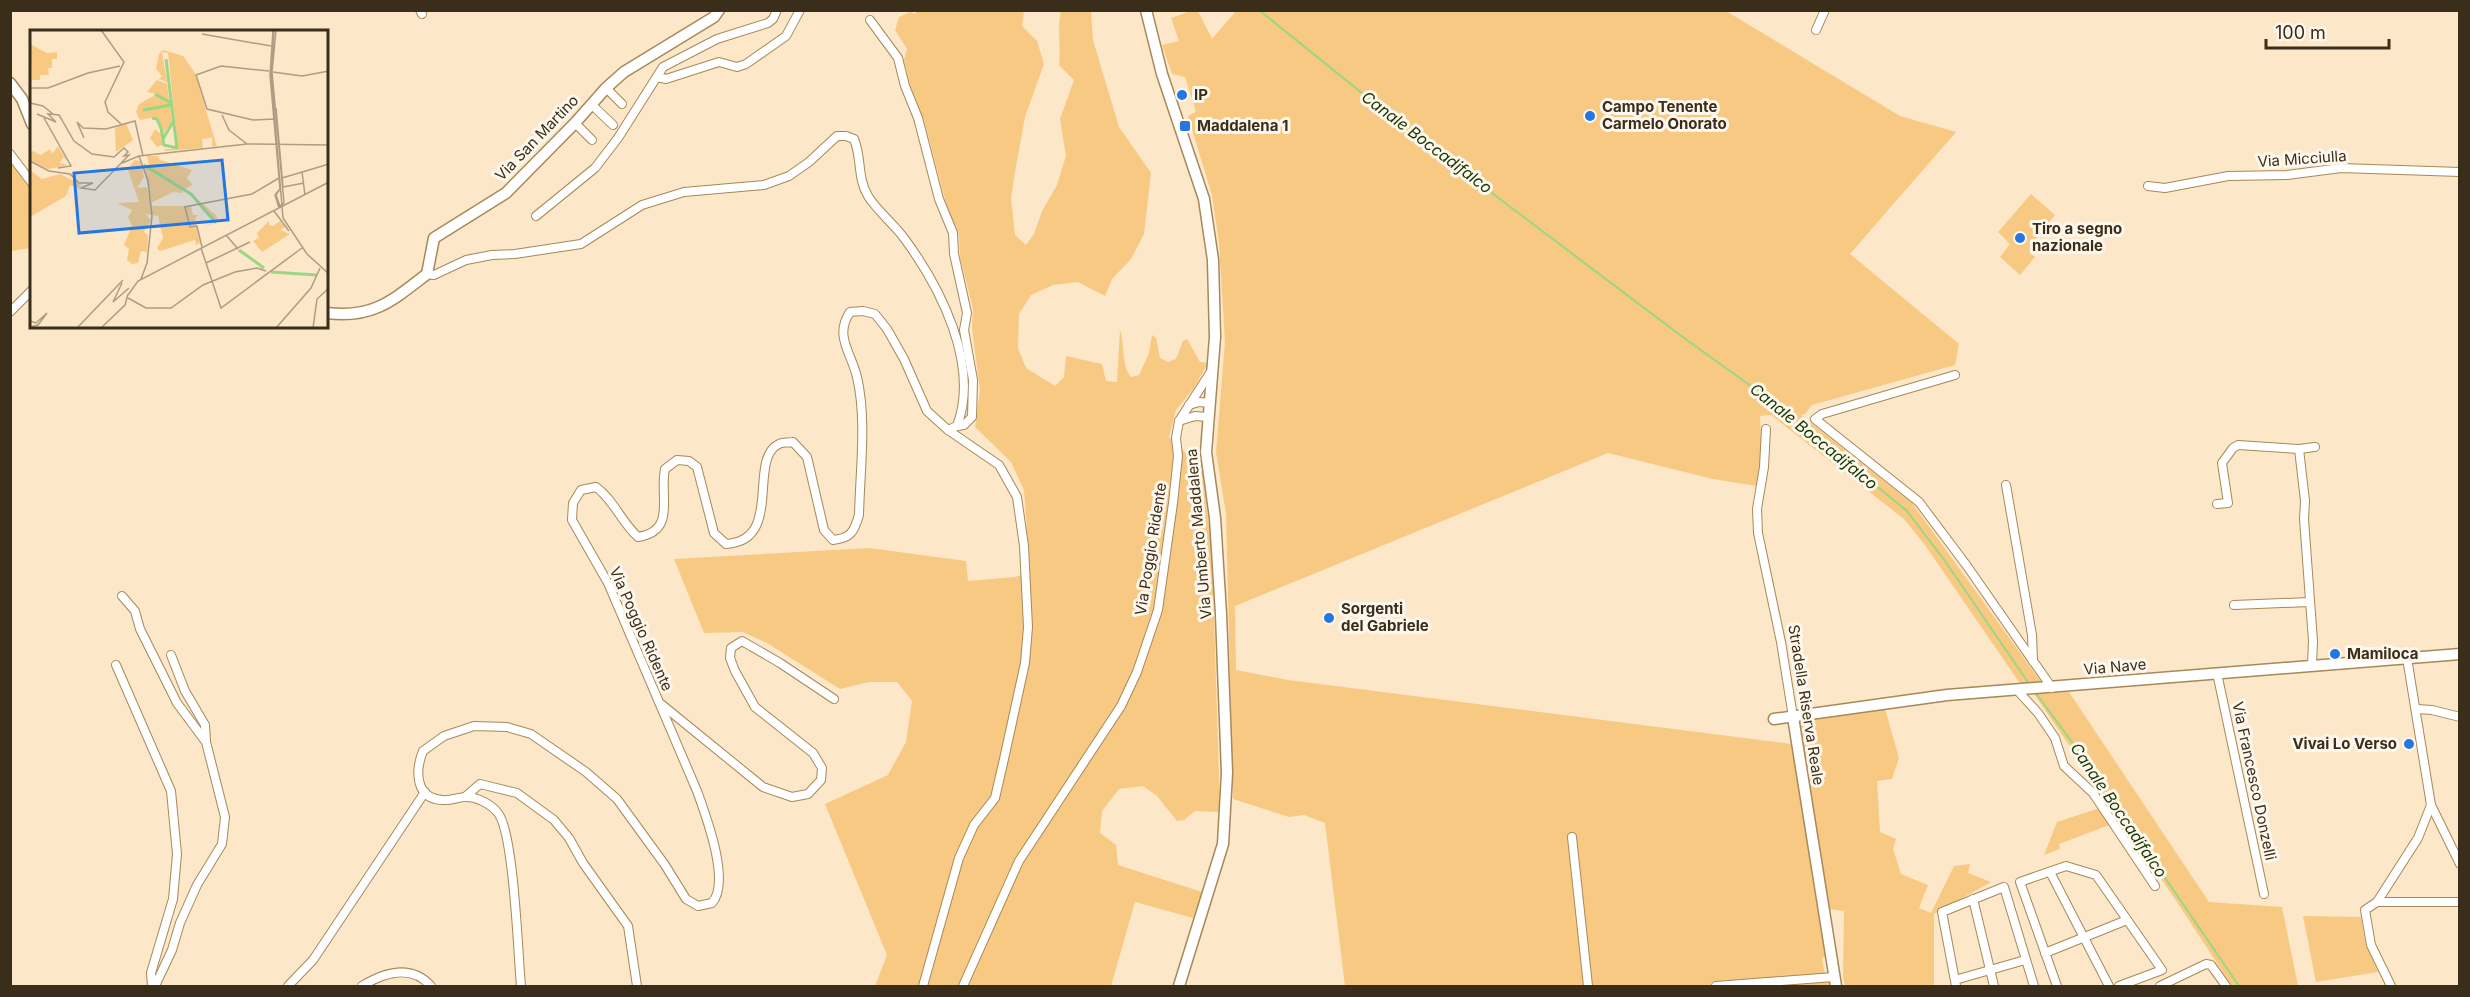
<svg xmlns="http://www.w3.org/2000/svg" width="2470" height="997" font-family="Inter,sans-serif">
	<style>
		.green { fill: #f8c982 }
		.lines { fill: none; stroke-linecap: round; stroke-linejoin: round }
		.stream { stroke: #9bd683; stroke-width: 2 }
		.minor-casing { stroke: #a78858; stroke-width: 10 }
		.tertiary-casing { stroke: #a78858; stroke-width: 13 }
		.minor { stroke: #fff; stroke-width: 8 }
		.tertiary { stroke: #fff; stroke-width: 10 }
		.poi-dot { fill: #2477e1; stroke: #fef7ed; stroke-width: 2 }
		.labels { text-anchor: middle; stroke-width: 6; stroke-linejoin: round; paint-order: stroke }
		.poi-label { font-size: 15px; font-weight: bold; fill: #3a2d19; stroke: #fef7ed; text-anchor: start }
		.street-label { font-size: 15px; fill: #3a2d19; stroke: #fef7ed }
		.water-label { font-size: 16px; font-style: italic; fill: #133800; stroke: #fef7ed }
		.inset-river { fill: none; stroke: #9bd683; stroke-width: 3 }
		.inset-road { fill: none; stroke: #ae9d83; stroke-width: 1.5 }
		.view { fill: #2477e1; fill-opacity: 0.15; stroke: #2477e1; stroke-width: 3 }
		.inset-edge { fill: none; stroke: #3a2d19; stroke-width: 3 }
	</style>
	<rect width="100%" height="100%" fill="#fce7c9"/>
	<!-- green -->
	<g class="green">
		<path d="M916 11H1024L1022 26 1037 41 1044 64 1025 117 1015 172 1011 198 1015 235 1026 245 1034 234 1042 211 1057 185 1066 156 1060 119 1074 80 1059 65C1061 46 1057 29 1061 11H1091L1093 40 1119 127 1151 173 1144 234 1131 259 1112 279 1105 296 1078 282 1053 285 1031 295 1019 314 1018 348 1026 368 1055 386 1064 377 1066 356 1102 364 1106 381 1117 382 1120 330C1125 345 1121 365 1131 377L1139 375 1149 353 1152 335 1156 338 1160 358 1168 362 1176 359 1183 341 1187 339 1200 362 1208 363 1194 388 1176 410 1169 437 1185 452 1201 458 1212 551 1220 812 1195 811 1184 820 1177 821 1157 796 1143 786 1119 789 1102 811 1100 833 1116 845 1118 865 1202 892 1193 918 1135 902 1111 986H875L887 955 825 804 888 775 906 742 912 701 897 682H869L840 689 767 643 743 632 704 633 674 559 869 548 966 561 968 581 1015 577 1030 572 1024 490 1011 462 975 427 980 390 972 328 973 309 960 257 959 234 947 207 924 120 910 84 904 60 907 49 895 30 899 17 910 12 916 14Z"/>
		<polygon points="1191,11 1198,11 1212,39 1236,11 1726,11 1900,116 1956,132 1850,254 1959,344 1955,365 1812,405 1805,414 1801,415 1912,503 2042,683 2021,685 1925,545 1904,519 1771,415 1760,416 1762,461 1757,486 1713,479 1608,453 1235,606 1236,670 1288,680 1792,744 1827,956 1822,958 1826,980 1829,980 1830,986 1345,986 1325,823 1304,815 1289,817 1233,799 1226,514 1216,452 1225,342 1219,243 1212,195 1188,116 1196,112 1185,77 1172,74 1162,45 1179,41 1171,18"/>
		<polygon points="10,161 32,192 31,248 11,251"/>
		<polygon points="2031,194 2055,215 2031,245 2033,247 2030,253 2035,257 2020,275 2000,257 2010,244 1998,232"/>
		<polygon points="2069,692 2209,902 2282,907 2298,986 2232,986 2175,899 2034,694"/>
		<polygon points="1885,709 1899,758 1892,779 1877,781 1880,832 1896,839 1893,849 1901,874 1928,885 1919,908 1931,913 1954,866 1970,864 1968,873 1991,882 1934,914 1934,986 1845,986 1843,976 1844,911 1829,909 1799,721"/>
		<polygon points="2100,808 2112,824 2059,844 2060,849 2044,855 2057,822"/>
		<polygon points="2303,916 2361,917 2365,941 2378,972 2316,982"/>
	</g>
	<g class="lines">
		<!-- stream -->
		<g class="stream">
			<polyline points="1259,10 1399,123 1684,338 1776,404 1907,511 1945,561 2030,685"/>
			<polyline points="2035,692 2077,749 2239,986"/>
		</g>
		<!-- minor casing -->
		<g class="minor-casing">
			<g id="minor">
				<polyline points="420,10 422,14"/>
				<polyline points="870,20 898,58 905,86 918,118 939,199 953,233 954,254 967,313 964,330 973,380 972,417 964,425 957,426"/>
				<polyline points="1816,30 1825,10"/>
				<polyline points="657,77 666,79 719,62 737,67 746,64 786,36 800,10"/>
				<polyline points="606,88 622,104"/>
				<polyline points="591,104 613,125"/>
				<polyline points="575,123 592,140"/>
				<polyline points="10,154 32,183"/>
				<polyline points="2148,186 2165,188 2228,176 2287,175 2341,168 2460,172"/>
				<polyline points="536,216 595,168 618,138 663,67 717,39 768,23 773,19 777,10"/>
				<path d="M427 274 434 275 466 260 492 255 515 254 581 244 642 205 684 192 764 185 789 176 809 162 837 136H846L854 139C862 158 857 178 868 196 878 212 894 224 904 238 941 288 980 365 957 426L948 430"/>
				<polyline points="10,312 32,290"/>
				<polyline points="1955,375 1822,414 1815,419 1919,502 1967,566 2052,688"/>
				<polyline points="1189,405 1199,402 1210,403"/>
				<polyline points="1179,421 1195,416 1208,417"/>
				<polyline points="1766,429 1764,467 1757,509 1758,533 1781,642 1793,717"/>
				<polyline points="2299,449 2305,501 2304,519 2313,641 2312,665"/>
				<polyline points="2006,485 2032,635 2033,661"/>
				<polyline points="2217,504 2228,503 2222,463 2233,448 2238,445 2299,449 2315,447"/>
				<polyline points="122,596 135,611 140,629 177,703 206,742 225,817 222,844 197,885 180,923 172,950 155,986"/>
				<polyline points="2234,605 2310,602"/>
				<polyline points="171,655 185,691 205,725 206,741"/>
				<polyline points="116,665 171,791 177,854 173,899 151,973 152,986"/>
				<polyline points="2217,673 2264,894"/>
				<polyline points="2017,690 2038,713 2055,738 2064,766 2093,793 2155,886"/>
				<polyline points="661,704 763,787 792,797 808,794 821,780 822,768 813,753 755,707 735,671 730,658 731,648 742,641 780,663 834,699"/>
				<polyline points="2417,709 2432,710 2460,717"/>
				<polyline points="465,797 480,784 517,793 554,820 569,838 583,863 628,926 637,986"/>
				<polyline points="2431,805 2460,864"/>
				<polyline points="1572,837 1588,986"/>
				<polyline points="2050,872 2109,986"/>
				<polyline points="1973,899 1994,986"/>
				<polyline points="2377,902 2460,902"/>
				<polyline points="2045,953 2127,920"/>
				<polyline points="1955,980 2025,960"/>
				<polyline points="288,986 313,960 425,792"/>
				<path d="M362 986C385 972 411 964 431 986"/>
				<path d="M521 986C518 955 514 833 498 813 491 804 477 797 466 797 458 797 451 801 443 800 415 799 415 771 423 751L444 736 474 726 507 727 531 734 586 772 617 799 665 865 686 899 698 906 712 903C731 882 706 816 697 791L608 583 572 520 573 503 581 490 596 487C613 499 622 523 638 537 677 531 659 496 665 469L677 460 689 461 697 467 714 533 726 544C784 541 747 459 779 444 782 442 789 443 793 442L807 457 824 530 833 540C851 538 854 532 859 515 860 470 867 420 857 377 851 352 834 336 850 312L863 311 875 314 887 329 904 359 927 411 948 430 999 465 1017 497 1024 546 1028 627 1025 663 1004 759 995 798 974 825 959 858 923 986"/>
				<polyline points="963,986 1019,861 1121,706 1137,672 1158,610 1173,503 1178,456 1176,438 1179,421 1212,370"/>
				<polyline points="1716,986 1834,977"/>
				<polyline points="1956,986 1942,912 2004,887 2034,986"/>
				<polyline points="2057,986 2020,882 2066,866 2096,875 2162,970 2119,986"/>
				<polyline points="2160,986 2206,964 2211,965 2226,986"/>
				<polyline points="2391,986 2371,945 2365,910 2377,902 2418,838 2431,805 2407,658"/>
			</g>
		</g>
		<!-- tertiary casing -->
		<g class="tertiary-casing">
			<g id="tertiary">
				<polyline points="1146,10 1162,74 1204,199 1213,260 1215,337 1206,452 1215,518 1221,614 1227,773 1223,844 1179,986"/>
				<polyline points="10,83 22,99 32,124"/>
				<path d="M327 313C373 319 393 300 427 274L434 238 506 193 575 123 606 88 624 72 714 17 719 10"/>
				<polyline points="1793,717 1836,986"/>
				<polyline points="1774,719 1947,695 2460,654"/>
			</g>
		</g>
		<!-- minor -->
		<use href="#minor" class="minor"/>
		<!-- tertiary -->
		<use href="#tertiary" class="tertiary"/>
	</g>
	<!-- markers -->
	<g class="poi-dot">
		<circle cx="1182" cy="95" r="6"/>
		<circle cx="1590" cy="116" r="6"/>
		<rect x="1179" y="120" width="12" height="12" rx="3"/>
		<circle cx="2020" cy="238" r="6"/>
		<circle cx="1329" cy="618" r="6"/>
		<circle cx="2335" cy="654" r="6"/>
		<circle cx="2409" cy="744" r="6"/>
	</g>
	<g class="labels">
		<!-- poi labels -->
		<g class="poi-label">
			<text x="1194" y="100">IP</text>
			<text x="1602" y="112">Campo Tenente<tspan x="1602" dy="17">Carmelo Onorato</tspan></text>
			<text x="1197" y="131">Maddalena 1</text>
			<text x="2032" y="234">Tiro a segno<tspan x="2032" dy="17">nazionale</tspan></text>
			<text x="1341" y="614">Sorgenti<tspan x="1341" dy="17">del Gabriele</tspan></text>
			<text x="2347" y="659">Mamiloca</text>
			<text x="2397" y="749" text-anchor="end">Vivai Lo Verso</text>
		</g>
		<!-- street labels -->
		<g class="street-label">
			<text transform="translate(537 138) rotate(-46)" y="5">Via San Martino</text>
			<text transform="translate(2302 159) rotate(-4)" y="5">Via Micciulla</text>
			<text transform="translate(1199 534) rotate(-95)" y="5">Via Umberto Maddalena</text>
			<text transform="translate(1151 549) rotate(-81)" y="5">Via Poggio Ridente</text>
			<text transform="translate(641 629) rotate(66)" y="5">Via Poggio Ridente</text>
			<text transform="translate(2115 667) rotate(-5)" y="5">Via Nave</text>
			<text transform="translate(1806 705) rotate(81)" y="5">Stradella Riserva Reale</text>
			<text transform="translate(2254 781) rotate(78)" y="5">Via Francesco Donzelli</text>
		</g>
		<!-- water labels -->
		<g class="water-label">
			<text transform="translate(1427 142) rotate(37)" y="6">Canale Boccadifalco</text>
			<text transform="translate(1814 436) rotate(39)" y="6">Canale Boccadifalco</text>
			<text transform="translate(2119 810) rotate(56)" y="6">Canale Boccadifalco</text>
		</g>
	</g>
	<!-- overview -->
	<g transform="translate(30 30)">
		<rect width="298" height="298" fill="#fce7c9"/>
		<path d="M0 14 17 23 27 22V29H22V38H18L19 45H10V50H2V56ZM133 20 153 26 165 43 187 117 182 116V108L172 109 173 118 135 121 134 119H148L138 23 132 22 137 52 129 49 132 46 126 39 129 24ZM127 50 137 54 142 92 130 108 132 109 133 115 127 117 120 108 125 99 132 105 126 89 123 90 126 87 110 90 106 82 109 74 127 64 117 62ZM96 93 103 110 86 122 85 98ZM28 116 37 131 33 127 30 133 38 135 18 139 0 130V120L11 125 20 119 22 124ZM117 126H128L130 130 162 140 157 148 163 155 155 159 186 185 188 191 174 197 183 192 176 181 171 184 175 180 170 174 153 159 152 163 143 162 121 173 122 176H161L163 185H168L165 188 170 213 166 215 165 210 130 221 127 218 133 208 128 186 115 184 121 190 114 202 118 206 117 222 111 221 108 233 102 234 97 230 99 219 94 215 102 196 98 187 102 180 87 173 109 172 98 140 104 130 110 131 114 147 107 158 117 157 121 172 114 139 118 137 112 133 119 136ZM0 140 12 149 30 144 52 155 48 158 40 155 36 166 0 187ZM239 191V195L243 196 250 191 255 197 250 200 260 204 232 222 223 211 229 208 227 203Z" fill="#f8c982"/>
		<path class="inset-river" d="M136 29 147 119M125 64 141 73M113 80 141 75M122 88 127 89 131 98 134 115 147 118M133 109 143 92M114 135 161 164 186 193M209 220 234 238M241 242 287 245"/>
		<path class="inset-road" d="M71 0 94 32 75 72 78 82 91 94M243 0 240 45 250 159 246 165 250 176 254 173 242 42 246 0M244 0 241 45 253 188 277 224 299 244M172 4 241 16M239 41 191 36 166 45 177 79 223 90 244 89M243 42 272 46 299 41M0 58H18L58 43 90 36M0 73 13 76 23 84M246 78 253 157M192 85 199 100 217 114M14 88 41 136 28 138M54 108 47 92 53 98 76 99 105 91 113 126M109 126 118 151 122 186 117 233 111 249M0 131 19 141 40 144 49 153H63L51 158 65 160 99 125 94 126 98 122 94 118 84 127 62 124 44 111 29 85 18 84 26 92 7 84M92 133 109 126 217 114 299 115M272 142 275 165M252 148 299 134M253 157 274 153M154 177 222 164 249 148M155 177 160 197 167 196 172 217M249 178 245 165 249 160M244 181 259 201M196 205 208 219M171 218 191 278 272 218M176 233 220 212M92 253 83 272 99 258M98 265 108 251 299 152M98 268 116 278H141L173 255 205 242 227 238 236 241M0 291 6 293 17 283 8 295 0 297M47 298 93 250M71 298 95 275 98 264M246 298 281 258 290 238M283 298 287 269 299 258"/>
		<path class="view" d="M192 130 198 190 49 203 44 143Z"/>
		<rect width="298" height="298" class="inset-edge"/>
	</g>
	<!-- border -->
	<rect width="2470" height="997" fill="none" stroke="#3a2d19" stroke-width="24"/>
	<!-- scale -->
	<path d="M2266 39v9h123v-9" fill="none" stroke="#3a2d19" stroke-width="3"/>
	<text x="2275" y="39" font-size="18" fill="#3a2d19" stroke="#fef7ed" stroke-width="4.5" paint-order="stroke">100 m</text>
</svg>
